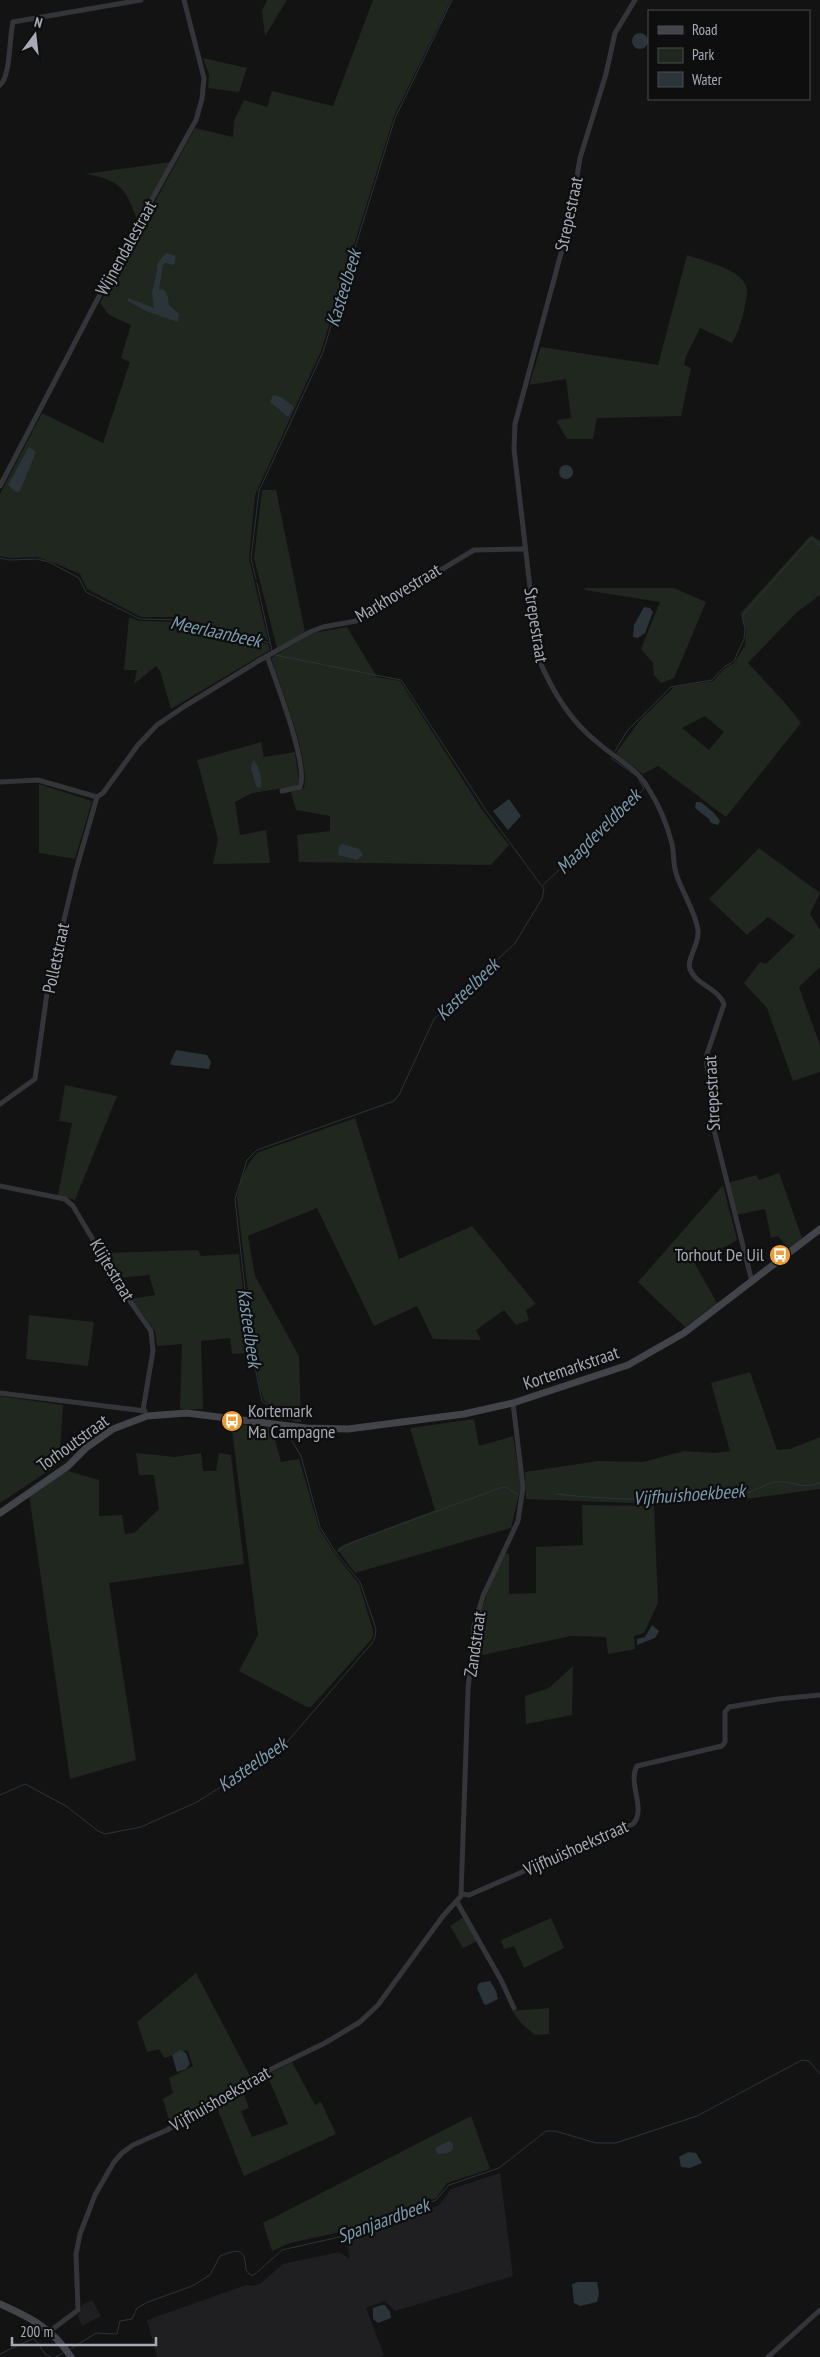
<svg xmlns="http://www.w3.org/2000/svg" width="820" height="2357" font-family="'PT Sans Narrow',sans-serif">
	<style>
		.built { fill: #1f1f21 }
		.green { fill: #1f271f; fill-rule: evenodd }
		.water { fill: #2b3439 }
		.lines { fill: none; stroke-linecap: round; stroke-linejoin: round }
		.stream { stroke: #2b3439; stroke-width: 1 }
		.street { stroke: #343539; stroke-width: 5 }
		.secondary { stroke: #424449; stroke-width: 7 }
		.labels { text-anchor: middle; stroke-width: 4.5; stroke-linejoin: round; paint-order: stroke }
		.street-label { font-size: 18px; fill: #a5abb4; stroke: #0e0e0f }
		.poi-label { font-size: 18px; fill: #a5abb4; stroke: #0e0e0f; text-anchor: end }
		.water-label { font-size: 19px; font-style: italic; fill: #7c9bae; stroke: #0e0e0f }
	</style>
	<rect width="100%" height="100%" fill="#131314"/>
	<!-- built -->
	<g class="built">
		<polygon points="500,2173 513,2276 395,2311 385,2301 366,2308 384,2355 378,2357 157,2357 147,2320 246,2285 253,2286 261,2283 283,2264 339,2252 350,2259 346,2241 439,2205 451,2189"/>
		<polygon points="92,2300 101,2316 82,2326 78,2317 82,2305"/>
	</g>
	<!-- green -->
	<g class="green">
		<polygon points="267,0 287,0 265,36 262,11"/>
		<polygon points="373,0 451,0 394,116 321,351 255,495 249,559 268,640 177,617 141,617 87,589 80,574 57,564 37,557 10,558 0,556 0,494 42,413 103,443 130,362 121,358 131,325 109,315 100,303 195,128 233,137 234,121 244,100 267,107 272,91 333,106"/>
		<polygon points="203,58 247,68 239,92 208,88 209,75"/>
		<path d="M171 162 138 220C134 214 133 208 130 202 122 182 105 177 85 174Z"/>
		<path d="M687 255C702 260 739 269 745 284 749 291 746 299 745 306 742 320 739 331 732 343L700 328 686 356 684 365 691 368 681 416 597 418 593 439H567L557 422 558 420 571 418 566 379 529 385 541 347 658 365Z"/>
		<polygon points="262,490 276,490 305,632 277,648 254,558"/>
		<path d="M811 535 820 541V595L796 613 748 663 786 704 801 723 726 817 658 766 643 774 616 753 641 719 674 687 713 681 725 668 734 663 745 646 746 630 741 613ZM705 716 724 732 709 750 682 728Z"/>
		<polygon points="584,588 674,588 706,602 674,678 661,683 654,675 653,663 641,649 660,602 585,590"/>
		<polygon points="129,617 139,621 180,622 268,644 270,650 171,709 160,671 156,666 134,684 137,670 124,670"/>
		<path d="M347 627 377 677 400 681 482 810 509 845 491 865 299 862 297 835 330 831V816L296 810 291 792 304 788C310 758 281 689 271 658L313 633Z"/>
		<polygon points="261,742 264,757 295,752 299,781 297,786 252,793 235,802 240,835 266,830 270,863 213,864 218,839 197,760"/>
		<polygon points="39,784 92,801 75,859 39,853"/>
		<polygon points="759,848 820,893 810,914 820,930 820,967 799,987 820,1045 820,1072 793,1081 767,1008 744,983 760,962 766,964 795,936 768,917 747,935 709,899"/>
		<polygon points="65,1085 117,1096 75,1200 58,1195 72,1123 59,1121"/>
		<path d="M355 1118 399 1259 472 1226 536 1304 526 1310 529 1320 516 1325 504 1310 476 1330 481 1340 433 1339 417 1306 374 1326 317 1208 248 1236 255 1276 299 1356 301 1422H294L273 1408 264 1400 259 1385 237 1199C239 1183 246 1162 259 1152Z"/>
		<polygon points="779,1173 802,1238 789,1249 778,1236 771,1238 765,1209 736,1215 728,1183 756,1175 759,1180"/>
		<polygon points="723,1185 737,1240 695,1264 717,1303 685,1327 638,1282"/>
		<polygon points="198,1250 201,1256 239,1254 250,1353 232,1354 230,1338 201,1341 203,1409 180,1409 182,1344 157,1346 155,1331 131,1299 155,1295 149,1275 119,1278 104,1253"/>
		<polygon points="29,1315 94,1322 88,1366 26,1359"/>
		<polygon points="750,1372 777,1450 790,1449 820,1437 820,1489 746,1499 630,1503 526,1499 525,1472 598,1461 643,1462 684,1451 714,1453 730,1451 711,1383"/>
		<polygon points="0,1396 63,1405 59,1464 0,1503"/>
		<polygon points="474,1419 479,1446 513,1436 521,1486 511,1528 355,1573 337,1549 343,1545 435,1510 410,1428"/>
		<polygon points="231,1423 272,1428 281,1462 299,1459 319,1528 335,1554 359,1584 373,1630 373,1636 370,1641 311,1707 307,1707 239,1671 258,1635"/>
		<polygon points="136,1453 175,1457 201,1453 203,1471 216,1471 219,1453 231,1455 244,1564 109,1583 136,1760 70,1779 29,1495 65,1470 99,1480 99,1516 122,1515 125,1534 134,1533 159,1509 154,1475 139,1475"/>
		<path d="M582 1505 654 1506 658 1603 644 1633 634 1636 635 1649 608 1654 606 1637 571 1636 473 1657C476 1616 488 1591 504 1553L509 1554V1594L536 1593V1547L583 1545Z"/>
		<polygon points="573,1666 572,1715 526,1724 525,1696 549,1688"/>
		<polygon points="464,1917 477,1941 463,1948 450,1926"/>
		<polygon points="551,1918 564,1948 524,1968 514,1946 504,1949 501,1940"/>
		<polygon points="196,1973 250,2076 170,2124 163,2099 173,2093 169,2078 193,2066 187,2050 164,2058 159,2049 147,2052 137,2022"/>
		<polygon points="549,2008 549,2034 535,2035 522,2024 512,2011"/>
		<polygon points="292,2062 315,2105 321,2102 336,2134 244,2176 216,2105 242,2089 249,2108 241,2111 252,2137 288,2124 267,2075"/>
		<polygon points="471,2116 490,2169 447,2183 436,2198 354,2229 290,2243 272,2251 263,2223"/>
	</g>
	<!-- water -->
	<g class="water">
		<circle cx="640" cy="41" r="8"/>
		<polygon points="166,253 176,256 174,265 165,263 163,265 159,289 164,290 168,297 169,305 179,314 178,322 146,311 128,301 128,298 154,308 152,293 157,270 157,264"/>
		<polygon points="273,395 281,397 294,407 288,417 270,402"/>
		<polygon points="29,447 36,452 20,491 16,492 8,485"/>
		<circle cx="566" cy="472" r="7"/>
		<polygon points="644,607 650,608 653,612 645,633 638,638 633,637 634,625"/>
		<path d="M253 760C259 765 262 779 261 787L258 788 256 786 251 768Z"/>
		<polygon points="509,799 521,816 508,830 493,811"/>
		<polygon points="696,802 701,802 714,813 720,821 718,825 711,823 709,819 695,808"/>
		<polygon points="343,844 359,849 363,855 357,860 338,855 339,846"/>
		<polygon points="176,1050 207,1055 211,1062 209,1069 172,1065 170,1063"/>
		<polygon points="652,1625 659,1631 655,1638 637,1645 637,1639 645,1637"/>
		<polygon points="490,1981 496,1991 498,1999 486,2005 484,2004 477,1988 479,1983"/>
		<polygon points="181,2050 186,2053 190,2064 186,2069 177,2072 172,2055"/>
		<polygon points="449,2141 453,2144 453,2149 448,2153 438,2154 435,2148"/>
		<polygon points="688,2152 696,2153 702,2163 690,2168 681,2167 679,2157"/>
		<polygon points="578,2282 597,2282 599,2294 597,2302 580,2306 574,2303 572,2284"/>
		<polygon points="382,2305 385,2305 390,2312 391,2318 378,2323 373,2319 373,2308"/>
	</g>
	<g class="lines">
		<!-- stream -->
		<g class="stream">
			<polyline points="0,558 9,560 37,559 49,562 79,578 86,592 140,619 180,620 270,643"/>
			<polyline points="256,579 251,559 259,491 323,352 395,118 452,0"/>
			<polyline points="257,583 272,651"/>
			<polyline points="275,655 401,680 485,809 544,889 542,899 515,943 434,1019 399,1095 394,1101 257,1150 247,1160 235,1199 252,1353 262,1401 289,1420"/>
			<polyline points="615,751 627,731 671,687 712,680 724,667 734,661 744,639 745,629 742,616 811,538 820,545"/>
			<polyline points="611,758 635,775"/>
			<polyline points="543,885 644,789 639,780"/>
			<path d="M556 1494C617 1501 682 1501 743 1494 754 1492 764 1484 775 1482 792 1480 800 1490 820 1483"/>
			<polyline points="337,1552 343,1547 358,1540 500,1488 506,1487 518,1495"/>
			<polyline points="0,1795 25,1784 66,1806 98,1831 105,1834 141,1827 197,1802 282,1748 372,1643 375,1637 376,1629 360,1582 336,1553 320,1527 301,1456 292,1441 290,1430"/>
			<path d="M69 2350 96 2333 117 2334 120 2321 132 2319 137 2308 148 2302 192 2286 210 2275 220 2256C240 2248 245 2249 246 2270L250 2275H254L282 2250 348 2235 436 2200 449 2185 499 2168 546 2131H555L596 2143H616L697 2116 802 2060 809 2061 820 2074"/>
			<polyline points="0,2354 34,2338 45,2354 51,2357"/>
			<polyline points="56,2357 63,2353"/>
		</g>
		<!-- street -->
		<g class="street">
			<path d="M635 0 615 33 606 74 580 158 570 220 515 424 514 449 538 657C551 689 570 721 598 743 615 758 637 768 648 788 659 805 667 824 672 844 674 853 673 864 676 873 682 893 695 910 698 930 700 943 686 960 690 969 696 985 718 988 724 1004L706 1057 711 1099 712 1122 752 1282"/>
			<path d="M0 85C11 76 9 37 13 22L141 0"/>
			<polyline points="0,486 108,279 196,120 202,99 204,78 184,0"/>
			<path d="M267 656C276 682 309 766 300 787L282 791"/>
			<polyline points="0,782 38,780 97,797 103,793 138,745 157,725 185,706 260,660 310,632 323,627 356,621 474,550 525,549"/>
			<polyline points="0,1104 35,1079 48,986 76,870 97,797"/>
			<polyline points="0,1186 65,1199 73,1206 125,1294 151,1331 153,1351 143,1410"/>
			<polyline points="0,1393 145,1411"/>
			<path d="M462 1894 469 1895 633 1824C647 1809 627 1783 637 1766L722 1746 725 1742V1712L729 1707 778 1699 820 1695"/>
			<polyline points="457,1902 501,1980 514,2008"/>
			<polyline points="50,2331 78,2310 76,2254 80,2234 95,2195 114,2162 122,2153 133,2145 167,2130 255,2077 325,2043 360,2022 378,2005 443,1916 461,1896 468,1690 474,1626 483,1596 518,1521 523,1487 513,1403"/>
			<polyline points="768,2357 820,2310"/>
		</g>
		<!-- secondary -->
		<g class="secondary">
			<polyline points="0,1513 68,1466 86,1448 113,1429 147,1416 187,1413 306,1428 348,1429 464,1414 513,1403 628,1365 684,1333 820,1229"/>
			<path d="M0 2304C31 2318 52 2328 71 2357"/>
		</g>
	</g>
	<!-- icons -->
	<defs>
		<g id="bus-disc" transform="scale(1.125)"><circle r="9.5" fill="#eb9e34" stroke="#0e0e0f"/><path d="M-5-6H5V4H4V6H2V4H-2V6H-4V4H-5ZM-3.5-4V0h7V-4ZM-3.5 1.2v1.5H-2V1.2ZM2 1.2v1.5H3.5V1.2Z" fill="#fff"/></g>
	</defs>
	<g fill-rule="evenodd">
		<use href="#bus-disc" x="780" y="1255"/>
		<use href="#bus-disc" x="232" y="1421"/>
	</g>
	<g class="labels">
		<!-- street labels -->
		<g class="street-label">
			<text transform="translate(569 214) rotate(-78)" y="6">Strepestraat</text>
			<text transform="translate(126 248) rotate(-61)" y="6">Wijnendalestraat</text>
			<text transform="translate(398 593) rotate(-31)" y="6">Markhovestraat</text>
			<text transform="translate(536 625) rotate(81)" y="6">Strepestraat</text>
			<text transform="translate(56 958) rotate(-78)" y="6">Polletstraat</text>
			<text transform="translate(712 1093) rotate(-93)" y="6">Strepestraat</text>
			<text transform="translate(112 1270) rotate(59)" y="6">Klijtestraat</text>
			<text transform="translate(571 1368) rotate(-19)" y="6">Kortemarkstraat</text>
			<text transform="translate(73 1443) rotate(-36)" y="6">Torhoutstraat</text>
			<text transform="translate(475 1644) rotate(-82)" y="6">Zandstraat</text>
			<text transform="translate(576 1848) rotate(-24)" y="6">Vijfhuishoekstraat</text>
			<text transform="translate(220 2099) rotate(-30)" y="6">Vijfhuishoekstraat</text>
		</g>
		<!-- poi labels -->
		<g class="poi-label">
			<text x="764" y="1261">Torhout De Uil</text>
			<text x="248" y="1417" text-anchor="start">Kortemark<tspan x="248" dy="21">Ma Campagne</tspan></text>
		</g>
		<!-- water labels -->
		<g class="water-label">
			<text transform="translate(343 288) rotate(-73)" y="7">Kasteelbeek</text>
			<text transform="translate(216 631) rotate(12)" y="7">Meerlaanbeek</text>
			<text transform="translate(598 831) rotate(-45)" y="7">Maagdeveldbeek</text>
			<text transform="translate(467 989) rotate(-44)" y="7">Kasteelbeek</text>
			<text transform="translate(250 1328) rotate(82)" y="7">Kasteelbeek</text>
			<text transform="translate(689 1494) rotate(-4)" y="7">Vijfhuishoekbeek</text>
			<text transform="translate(252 1764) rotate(-35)" y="7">Kasteelbeek</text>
			<text transform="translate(383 2220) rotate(-20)" y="7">Spanjaardbeek</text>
		</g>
	</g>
	<!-- legend -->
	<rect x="648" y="10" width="162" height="90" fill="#0e0e0f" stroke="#4a4d51"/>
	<rect x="658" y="26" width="25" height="8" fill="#424449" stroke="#4a4d51"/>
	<text x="692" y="35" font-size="15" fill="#a5abb4">Road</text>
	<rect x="658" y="48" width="25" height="15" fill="#1f271f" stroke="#4a4d51"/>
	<text x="692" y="60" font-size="15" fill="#a5abb4">Park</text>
	<rect x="658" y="72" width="25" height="15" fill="#2b3439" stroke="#4a4d51"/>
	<text x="692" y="85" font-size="15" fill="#a5abb4">Water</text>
	<!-- north arrow -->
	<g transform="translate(35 35) rotate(15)" stroke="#0e0e0f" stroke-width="4" paint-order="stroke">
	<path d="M0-4L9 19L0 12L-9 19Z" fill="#a5abb4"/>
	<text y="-8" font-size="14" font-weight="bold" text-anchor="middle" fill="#a5abb4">N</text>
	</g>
	<!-- scale -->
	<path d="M12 2337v8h144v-8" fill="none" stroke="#a5abb4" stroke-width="2.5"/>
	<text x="20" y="2337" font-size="15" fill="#a5abb4" stroke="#0e0e0f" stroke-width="4" paint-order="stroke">200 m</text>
</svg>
